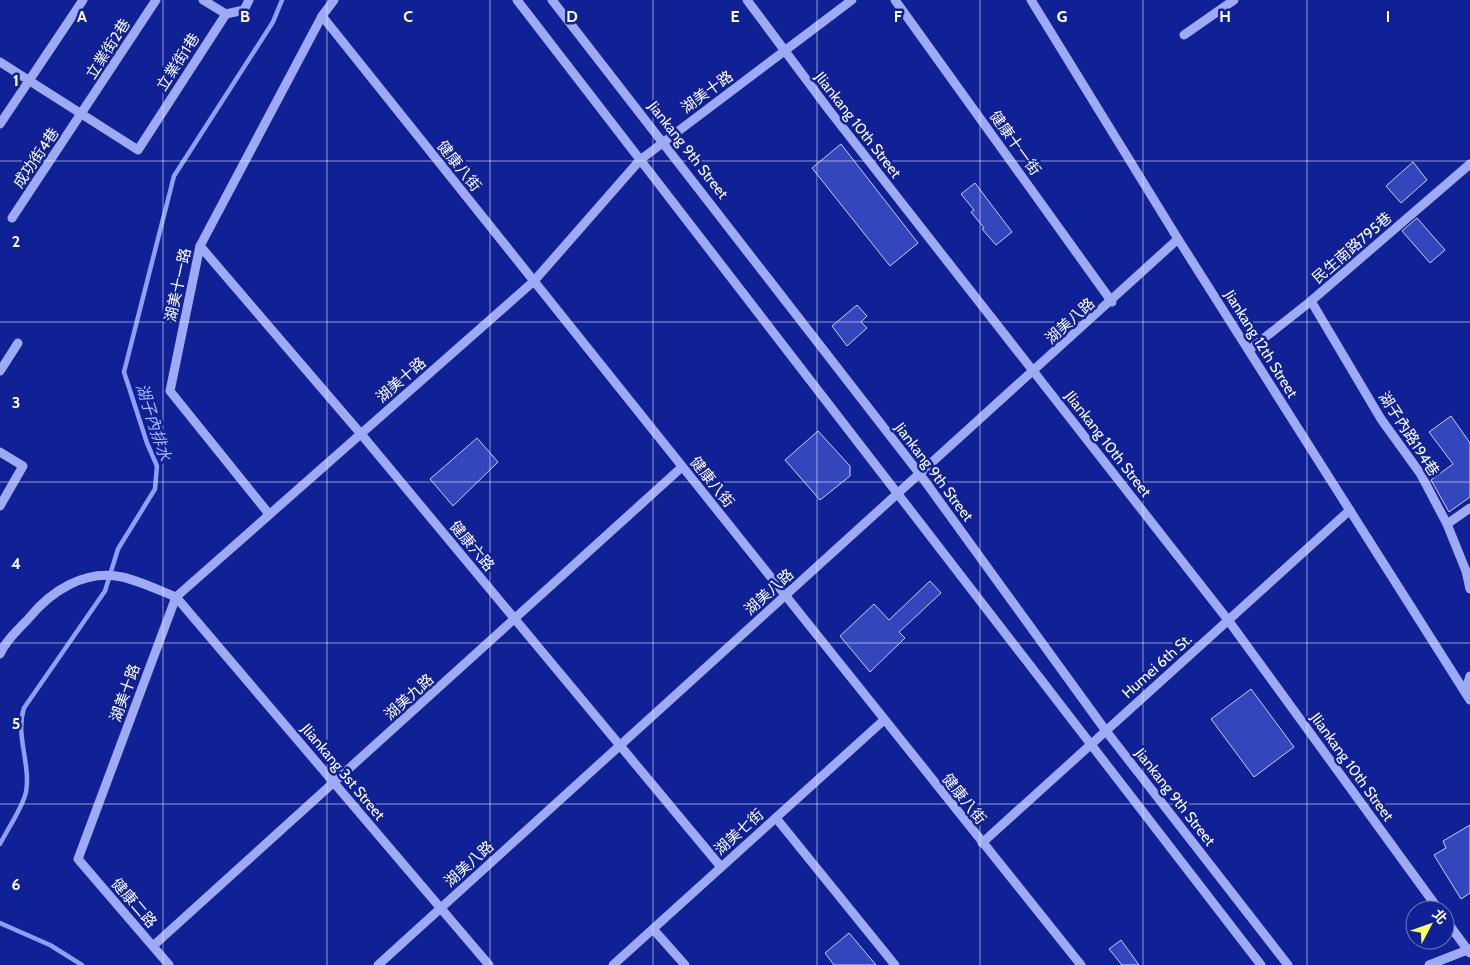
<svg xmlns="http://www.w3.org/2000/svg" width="1470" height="965" font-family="Cabin,'Noto Sans TC',sans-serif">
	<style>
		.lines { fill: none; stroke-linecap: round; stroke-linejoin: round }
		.stream { stroke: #8f9ff8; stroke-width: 4.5 }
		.building { fill: #3446bc; stroke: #c6cefe }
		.minor { stroke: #9eaaf4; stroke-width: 9 }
		.grid { fill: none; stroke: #fff; stroke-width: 1; stroke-opacity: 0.55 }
		.labels { text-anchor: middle; stroke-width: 5; stroke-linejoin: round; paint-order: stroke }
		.street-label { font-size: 15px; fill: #fff; stroke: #102195 }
		.water-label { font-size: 16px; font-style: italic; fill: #aab6fb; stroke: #102195 }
		.grid-label { font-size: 16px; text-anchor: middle; font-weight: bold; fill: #fff; stroke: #102195; stroke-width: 5; stroke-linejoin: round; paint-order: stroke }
	</style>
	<rect width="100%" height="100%" fill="#102195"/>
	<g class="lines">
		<!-- stream -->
		<g class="stream">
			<path d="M0 844C7 830 23 807 26 792 31 764 15 735 24 708L105 591 118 549 155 489 157 466 147 443 124 372 174 176 273 22 282 0"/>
			<polyline points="0,923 50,945 82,965"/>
		</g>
	</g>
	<!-- building -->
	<g class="building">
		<polygon points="841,144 918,243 890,266 812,168"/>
		<polygon points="1413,162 1427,180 1401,203 1386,186"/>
		<polygon points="975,183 1012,232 996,245 982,229 984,228 971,212 974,210 961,194"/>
		<polygon points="1417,218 1445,250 1430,263 1402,231"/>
		<polygon points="857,305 867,316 861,322 867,328 847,346 832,326"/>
		<polygon points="1451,416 1470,443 1470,497 1449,512 1431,480 1453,464 1429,432"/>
		<polygon points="818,431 850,466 850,476 820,500 785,460"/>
		<polygon points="477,438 498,462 453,506 430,479"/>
		<polygon points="930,581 941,593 899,632 905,638 870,672 840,636 874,604 889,620"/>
		<polygon points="1251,689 1294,747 1254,777 1211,719"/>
		<polygon points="1470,825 1470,893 1461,899 1434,855 1446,848 1443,841"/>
		<polygon points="849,933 855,940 876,965 834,965 825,953"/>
		<polygon points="1121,940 1139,965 1122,965 1109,949"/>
	</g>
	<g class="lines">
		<!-- minor -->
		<g class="minor">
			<polyline points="203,0 226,14"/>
			<polyline points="517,0 1261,965"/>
			<polyline points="552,0 919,473 1106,731 1288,965"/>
			<polyline points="747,0 829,110 1228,620 1439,910"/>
			<polyline points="895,0 1112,302"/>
			<polyline points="1031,0 1178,239 1470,700"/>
			<polyline points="322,16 1081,965"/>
			<polyline points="1184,35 1234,0"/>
			<polyline points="0,62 138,150 226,14 244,10 249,0"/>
			<polyline points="0,124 83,0"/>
			<polyline points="12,218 156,0"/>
			<polyline points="200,246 361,434 721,867"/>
			<polyline points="1311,301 1381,419 1420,473 1447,524 1466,571 1470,589"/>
			<polyline points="1249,350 1311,301 1470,164"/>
			<polyline points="0,371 18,343"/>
			<polyline points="0,452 23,466 0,506"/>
			<polyline points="269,514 170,391 200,246 322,16 334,0"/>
			<polyline points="1447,524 1470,508"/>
			<path d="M0 654C6 640 19 629 29 618 51 591 85 569 122 577 140 581 158 590 176 597L489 965"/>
			<polyline points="1465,692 1470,676"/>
			<polyline points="776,818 895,965"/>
			<polyline points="982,843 1350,510"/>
			<polyline points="1445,919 1470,953"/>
			<polyline points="653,929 685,965"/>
			<polyline points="153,946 682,467"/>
			<polyline points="169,965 78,859 176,597 534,281 640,160 852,0"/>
			<polyline points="378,965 1178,239"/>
			<polyline points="613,965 884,720"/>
			<polyline points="1429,965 1470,949"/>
		</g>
	</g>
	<!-- grid -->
	<path class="grid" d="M163 0V965M327 0V965M490 0V965M653 0V965M817 0V965M980 0V965M1143 0V965M1307 0V965M0 161H1470M0 322H1470M0 482H1470M0 643H1470M0 804H1470"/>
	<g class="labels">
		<!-- street labels -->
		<g class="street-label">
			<text transform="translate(108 49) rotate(-57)" y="5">立業街2巷</text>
			<text transform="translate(178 62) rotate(-57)" y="5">立業街1巷</text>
			<text transform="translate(707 92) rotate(-36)" y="5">湖美十路</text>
			<text transform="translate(858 125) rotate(52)" y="5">Jliankang 10th Street</text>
			<text transform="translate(1015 143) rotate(54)" y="5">健康十一街</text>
			<text transform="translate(688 150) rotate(52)" y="5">Jiankang 9th Street</text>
			<text transform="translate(36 158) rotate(-56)" y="5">成功街4巷</text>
			<text transform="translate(459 166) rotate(51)" y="5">健康八街</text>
			<text transform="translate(1352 248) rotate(-41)" y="5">民生南路795巷</text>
			<text transform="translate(178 285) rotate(-78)" y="5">湖美十一路</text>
			<text transform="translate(1070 321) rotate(-42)" y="5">湖美八路</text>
			<text transform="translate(1261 344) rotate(58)" y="5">Jiankang 12th Street</text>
			<text transform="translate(401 380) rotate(-41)" y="5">湖美十路</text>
			<text transform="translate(1409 434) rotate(57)" y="5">湖子內路194巷</text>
			<text transform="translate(1108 444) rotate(52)" y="5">Jliankang 10th Street</text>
			<text transform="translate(934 472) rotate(53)" y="5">Jiankang 9th Street</text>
			<text transform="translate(712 482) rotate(51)" y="5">健康八街</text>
			<text transform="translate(472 546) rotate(50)" y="5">健康六路</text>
			<text transform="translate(769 592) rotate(-42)" y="5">湖美八路</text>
			<text transform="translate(1157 666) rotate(-42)" y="5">Humei 6th St.</text>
			<text transform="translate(125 693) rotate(-70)" y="5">湖美十路</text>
			<text transform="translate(409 697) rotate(-42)" y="5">湖美九路</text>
			<text transform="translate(1352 767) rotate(54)" y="5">Jliankang 10th Street</text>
			<text transform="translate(343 772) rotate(50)" y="5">Jliankang 3st Street</text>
			<text transform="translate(1175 797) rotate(52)" y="5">Jiankang 9th Street</text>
			<text transform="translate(964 799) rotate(51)" y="5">健康八街</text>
			<text transform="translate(739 832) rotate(-42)" y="5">湖美七街</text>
			<text transform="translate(469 864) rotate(-42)" y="5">湖美八路</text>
			<text transform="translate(134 903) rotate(49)" y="5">健康二路</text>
		</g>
		<!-- water labels -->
		<g class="water-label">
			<text transform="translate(154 422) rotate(72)" y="6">湖子內排水</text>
		</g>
	</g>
	<g class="grid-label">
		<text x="82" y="22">A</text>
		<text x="245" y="22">B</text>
		<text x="408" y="22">C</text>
		<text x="572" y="22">D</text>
		<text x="735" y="22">E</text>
		<text x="898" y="22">F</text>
		<text x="1062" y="22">G</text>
		<text x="1225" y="22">H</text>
		<text x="1388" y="22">I</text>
		<text x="16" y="86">1</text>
		<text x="16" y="247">2</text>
		<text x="16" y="408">3</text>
		<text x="16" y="569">4</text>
		<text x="16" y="729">5</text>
		<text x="16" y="890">6</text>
	</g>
	<!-- north arrow -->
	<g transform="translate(1430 925) rotate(49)"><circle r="24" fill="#102195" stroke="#707abf"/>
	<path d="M0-4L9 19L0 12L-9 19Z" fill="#fcff61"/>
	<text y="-8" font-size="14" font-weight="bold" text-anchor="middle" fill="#ffffff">北</text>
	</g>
</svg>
